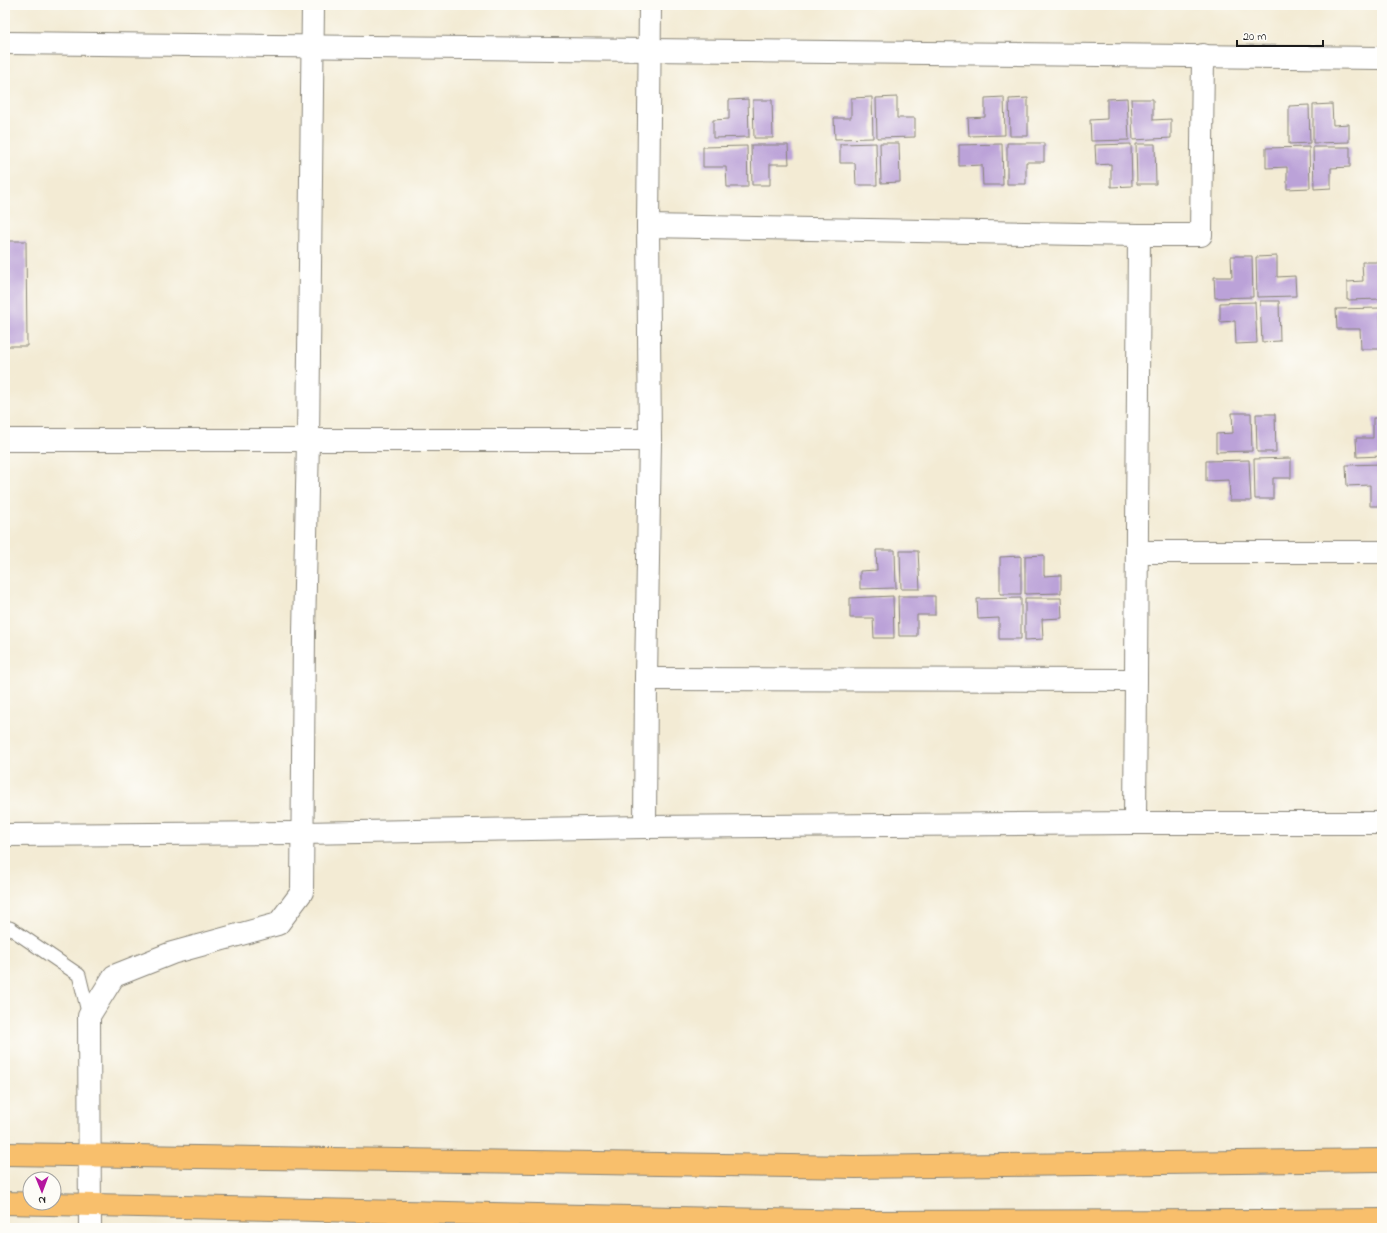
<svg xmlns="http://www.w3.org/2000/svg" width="1387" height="1233" font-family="'Indie Flower',sans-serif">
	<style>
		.building { fill: #bba2d8 }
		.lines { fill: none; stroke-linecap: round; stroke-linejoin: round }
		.service-casing { stroke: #888478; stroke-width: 15 }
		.minor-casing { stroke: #888478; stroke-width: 24 }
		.primary-casing { stroke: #888478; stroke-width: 24 }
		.service { stroke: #fff; stroke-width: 13 }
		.minor { stroke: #fff; stroke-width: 22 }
		.primary { stroke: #f8bf6c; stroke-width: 22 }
	</style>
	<rect width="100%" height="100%" fill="#fdfcf7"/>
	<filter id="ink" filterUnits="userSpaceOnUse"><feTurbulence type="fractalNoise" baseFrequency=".025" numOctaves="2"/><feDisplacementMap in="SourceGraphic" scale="8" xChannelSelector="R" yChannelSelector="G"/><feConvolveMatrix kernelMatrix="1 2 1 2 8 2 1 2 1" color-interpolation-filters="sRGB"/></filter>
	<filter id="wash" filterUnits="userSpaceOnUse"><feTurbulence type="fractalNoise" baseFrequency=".012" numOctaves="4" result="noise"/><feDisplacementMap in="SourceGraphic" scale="16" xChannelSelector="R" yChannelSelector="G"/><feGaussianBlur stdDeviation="0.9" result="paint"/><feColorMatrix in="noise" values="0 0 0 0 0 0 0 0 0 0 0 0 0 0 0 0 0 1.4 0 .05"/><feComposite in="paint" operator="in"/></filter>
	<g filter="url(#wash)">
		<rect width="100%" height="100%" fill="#f3ebd4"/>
		<g id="blocks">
			<!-- building -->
			<g class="building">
				<polygon points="872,97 873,138 835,139 834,118 851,118 851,98"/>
				<polygon points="897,97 897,118 915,118 915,137 877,138 876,98"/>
				<polygon points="1004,97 1005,135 969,136 968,118 985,117 985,98"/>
				<polygon points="1028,98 1028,136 1010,136 1009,99"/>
				<polygon points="1127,98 1129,140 1091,141 1090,120 1107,119 1107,99"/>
				<polygon points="748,99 749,137 713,138 713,120 729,119 729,100"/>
				<polygon points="1131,99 1153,99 1153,120 1171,119 1171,138 1133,140"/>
				<polygon points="753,100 772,100 773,138 754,138"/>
				<polygon points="1332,104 1333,125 1349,124 1349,142 1313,143 1313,105"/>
				<polygon points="1309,105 1310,143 1289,144 1289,106"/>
				<polygon points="876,143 877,185 856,185 855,163 840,163 840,144"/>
				<polygon points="880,143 899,143 900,182 881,183"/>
				<polygon points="1007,143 1044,143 1044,162 1026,162 1026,184 1007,184"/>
				<polygon points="1002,144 1003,185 983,185 982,165 959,166 959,145"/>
				<polygon points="1131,144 1132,186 1111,187 1111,164 1096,165 1095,145"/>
				<polygon points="1136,144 1155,144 1156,184 1137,184"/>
				<polygon points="751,145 788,145 789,164 770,164 770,185 752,185"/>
				<polygon points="747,146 748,187 727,187 726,167 703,167 703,147"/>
				<polygon points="1309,147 1310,188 1287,189 1287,167 1266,168 1266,148"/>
				<polygon points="1313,147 1350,147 1350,167 1331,168 1331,188 1314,189"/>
				<polygon points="5,241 26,241 27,346 5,346"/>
				<polygon points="1231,256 1252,256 1253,297 1215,298 1214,277 1232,277"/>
				<polygon points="1277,256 1277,277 1295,276 1296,296 1257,297 1256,257"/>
				<polygon points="1362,262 1381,262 1382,299 1347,300 1347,282 1363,281"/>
				<polygon points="1260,301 1279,301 1280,341 1262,342"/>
				<polygon points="1255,302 1257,343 1236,344 1235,321 1220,322 1220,303"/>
				<polygon points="1380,308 1381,349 1361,349 1360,329 1337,329 1336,309"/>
				<polygon points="1232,413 1251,413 1252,451 1216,452 1216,434 1233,433"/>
				<polygon points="1256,414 1275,414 1276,452 1257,452"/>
				<polygon points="1373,418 1382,418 1382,456 1357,457 1356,438 1373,438"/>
				<polygon points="1291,458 1291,478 1273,478 1273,499 1255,499 1254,459"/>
				<polygon points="1249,460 1251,501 1230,501 1229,480 1206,481 1206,461"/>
				<polygon points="1382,464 1382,506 1370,506 1370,485 1347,486 1346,465"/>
				<polygon points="876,550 895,550 896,588 860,589 860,571 877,570"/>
				<polygon points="900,551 918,551 920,589 901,589"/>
				<polygon points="1044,555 1044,576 1061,575 1061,593 1025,594 1025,556"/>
				<polygon points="1021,556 1021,594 1000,594 1000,557"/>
				<polygon points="893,596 894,638 874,638 873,618 850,618 850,598"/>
				<polygon points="898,596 935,596 935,615 917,615 917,636 899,636"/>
				<polygon points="1021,598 1021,639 999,639 999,618 978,619 977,599"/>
				<polygon points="1025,598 1061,598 1062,618 1042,619 1043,639 1025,640"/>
			</g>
		</g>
	</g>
	<g filter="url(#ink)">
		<use href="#blocks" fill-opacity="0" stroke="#888478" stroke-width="1"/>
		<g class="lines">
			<!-- service casing -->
			<g class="service-casing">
				<polyline id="service" points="5,927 10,928 79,975 89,1016"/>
			</g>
			<!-- minor casing -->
			<g class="minor-casing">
				<g id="minor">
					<polyline points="5,43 1380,58"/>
					<polyline points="648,226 1139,235 1201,235 1203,55"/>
					<polyline points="5,440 650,440"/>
					<polyline points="1137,552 1382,552"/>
					<polyline points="646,679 1136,680"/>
					<polyline points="1135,823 1139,235"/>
					<polyline points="645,827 646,679 650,440 648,226 650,5"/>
					<polyline points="5,835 302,833 645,827 1135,823 1382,823"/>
					<polyline points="90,1228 89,1016 114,976 172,953 278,924 302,892 304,633 308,440 313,5"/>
				</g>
			</g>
			<!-- primary casing -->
			<g class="primary-casing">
				<g id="primary">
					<polyline points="5,1154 856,1167 1382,1160"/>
					<polyline points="5,1203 855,1222 1270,1221 1382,1220"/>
				</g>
			</g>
			<!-- service -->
			<use href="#service" class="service"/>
			<!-- minor -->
			<use href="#minor" class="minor"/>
			<!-- primary -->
			<use href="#primary" class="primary"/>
		</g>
	</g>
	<!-- margin -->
	<rect width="1387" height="1233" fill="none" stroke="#fdfcf7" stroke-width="20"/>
	<!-- north arrow -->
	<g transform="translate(42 1191) rotate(179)"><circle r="19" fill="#fdfcf7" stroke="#a3a29f"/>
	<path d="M0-3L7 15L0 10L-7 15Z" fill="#b5179e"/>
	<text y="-6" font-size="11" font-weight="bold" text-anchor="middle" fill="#1c1c1c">N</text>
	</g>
	<!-- scale -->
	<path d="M1237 40v6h86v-6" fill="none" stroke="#1c1c1c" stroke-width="2"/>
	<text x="1243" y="40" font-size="12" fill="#1c1c1c" stroke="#fdfcf7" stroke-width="3" paint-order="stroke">20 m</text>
</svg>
